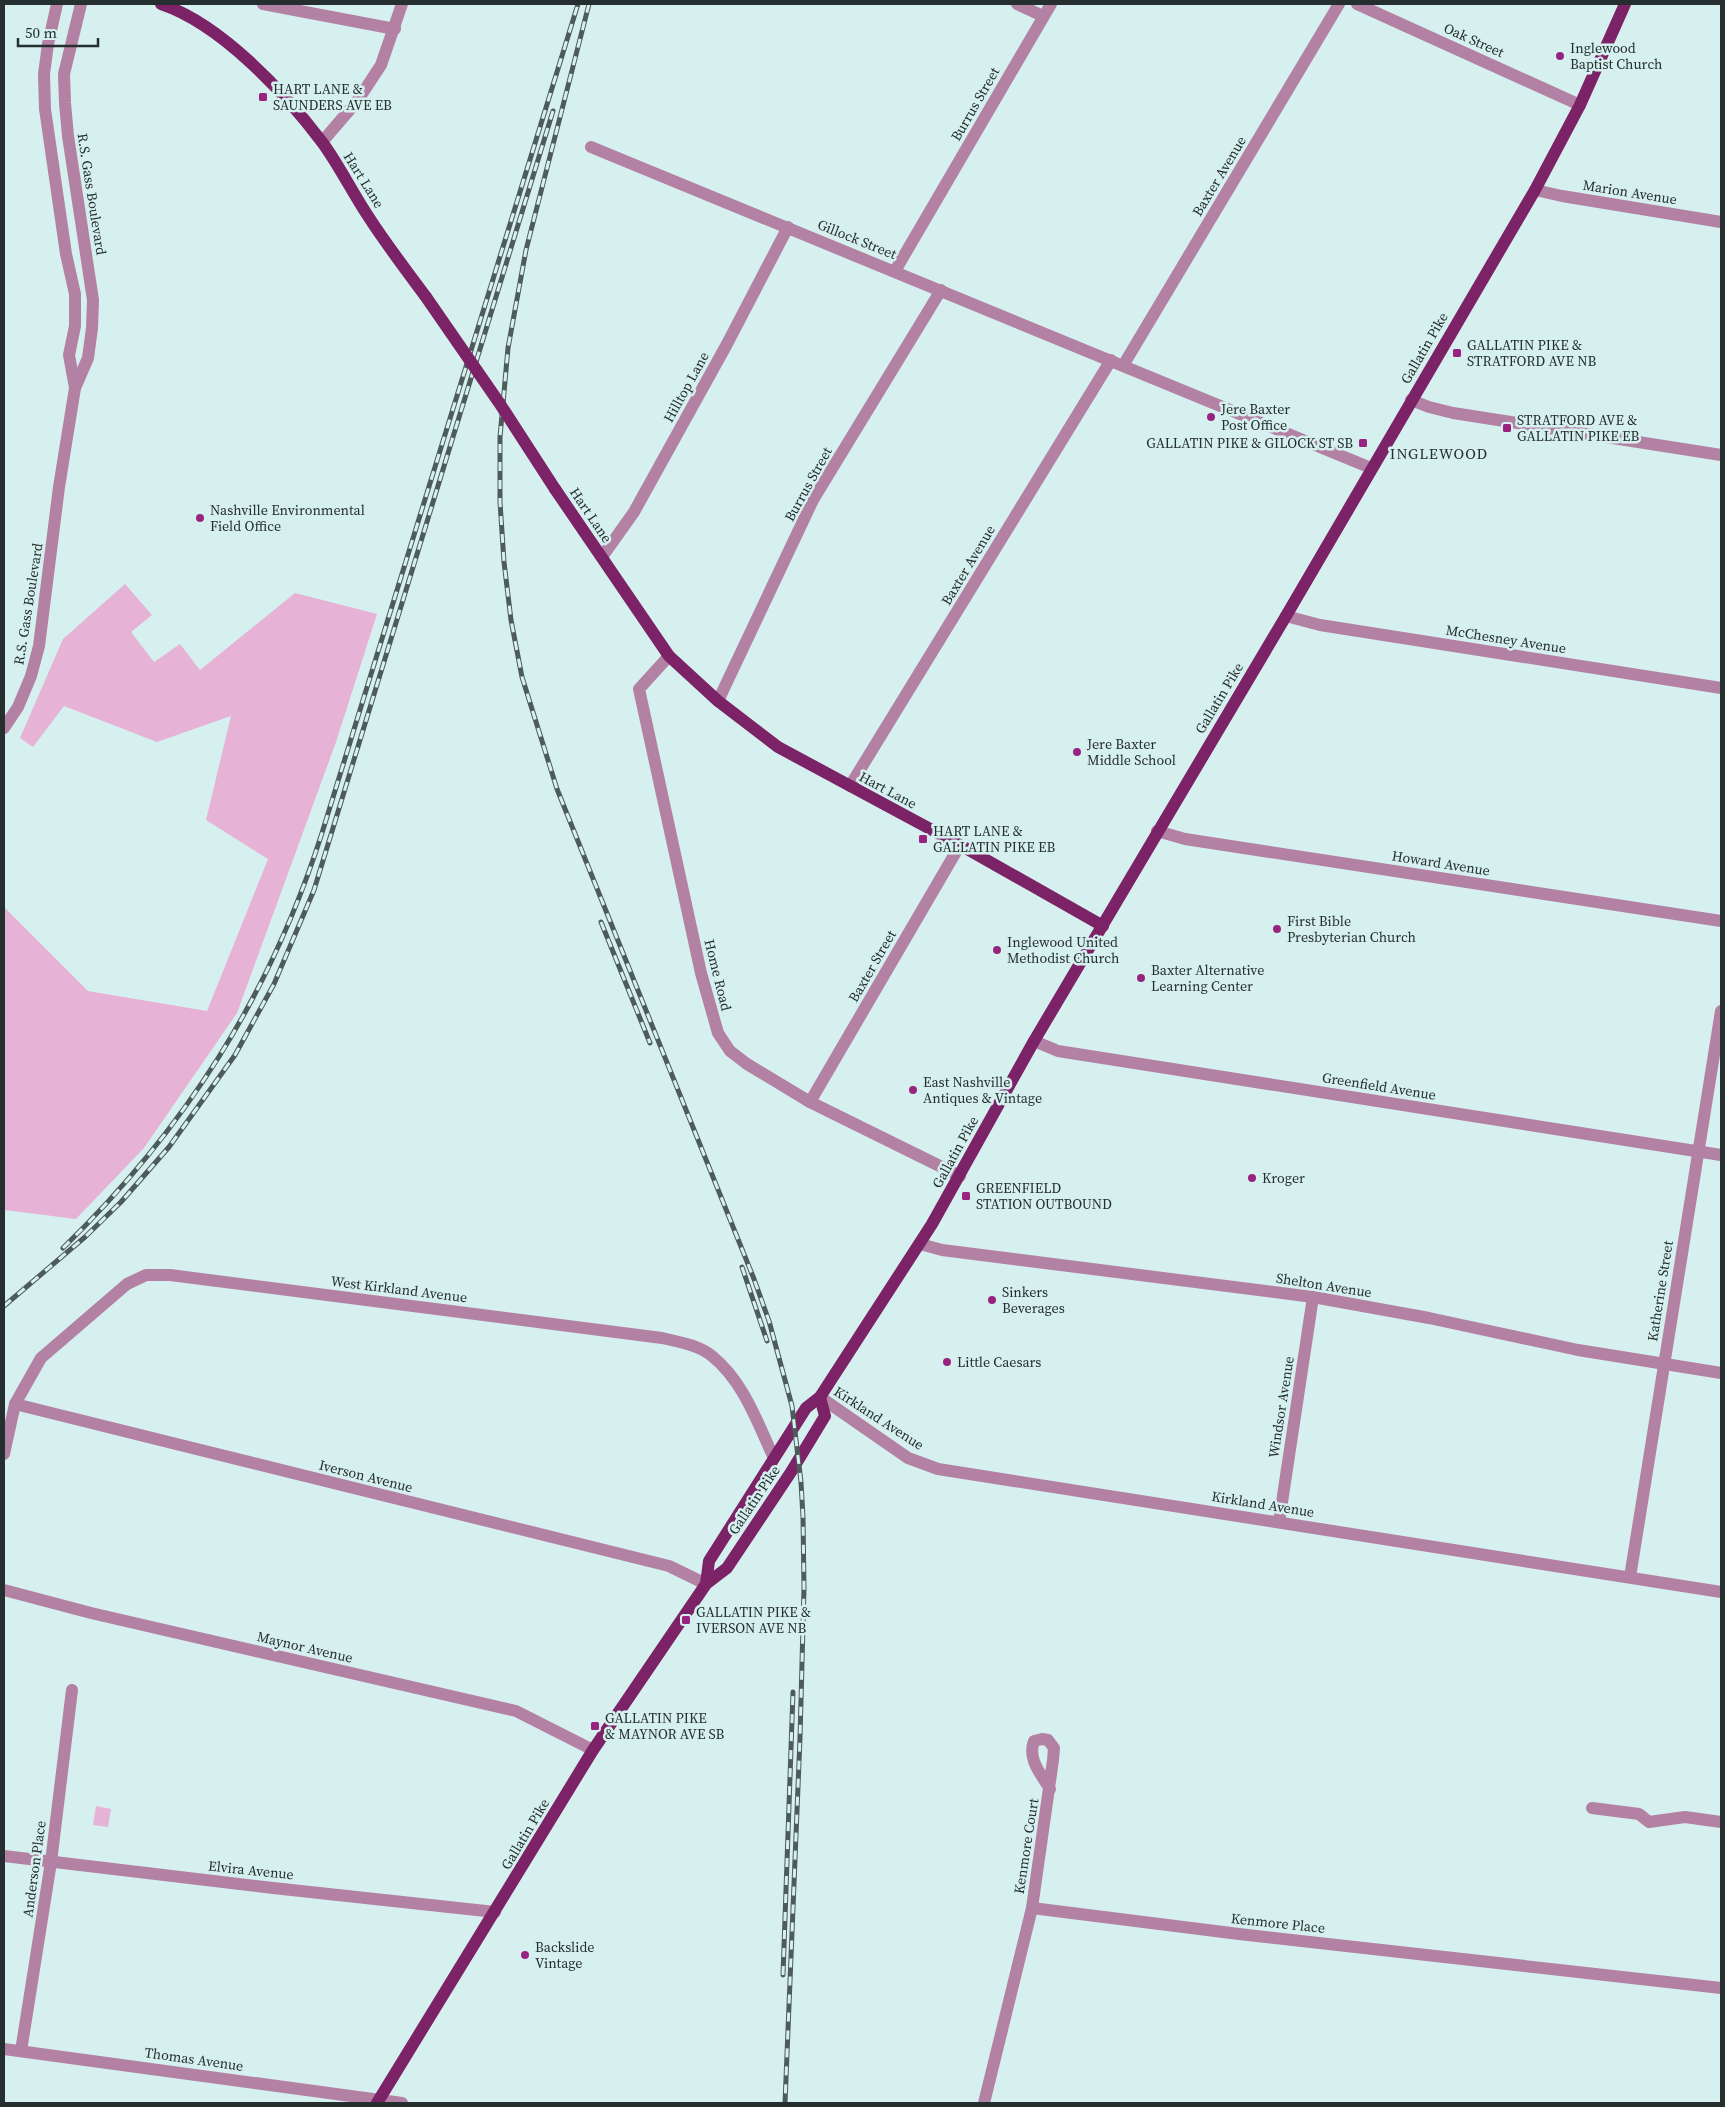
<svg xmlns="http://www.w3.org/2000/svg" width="1725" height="2107" font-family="'Source Serif 4',serif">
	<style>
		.green { fill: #e6b3d6 }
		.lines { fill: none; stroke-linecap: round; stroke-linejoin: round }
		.minor { stroke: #b381a3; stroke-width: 12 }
		.major { stroke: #7c2368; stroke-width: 12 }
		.rail-casing { stroke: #4d5b5a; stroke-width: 5 }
		.rail { stroke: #d6f0ef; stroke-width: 3; stroke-dasharray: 9; stroke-linecap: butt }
		.major-bridge { stroke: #7c2368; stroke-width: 12 }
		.poi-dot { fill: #992480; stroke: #d6f0ef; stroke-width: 2 }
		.labels { text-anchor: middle; stroke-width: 5; stroke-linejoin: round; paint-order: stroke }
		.street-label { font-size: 14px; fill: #252f2f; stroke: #d6f0ef }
		.poi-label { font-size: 14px; fill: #252f2f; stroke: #d6f0ef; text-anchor: start }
		.neighbourhood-label { font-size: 15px; letter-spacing: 1px; fill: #252f2f; stroke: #d6f0ef }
	</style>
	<rect width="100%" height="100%" fill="#d6f0ef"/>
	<!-- green -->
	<g class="green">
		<polygon points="125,584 152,615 131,632 154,662 180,644 200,670 295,593 377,614 336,742 237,1013 144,1148 76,1219 4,1210 4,907 88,991 207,1011 268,859 206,820 231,716 157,742 64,706 33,747 20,738 63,639"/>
		<polygon points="96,1806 111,1809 108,1827 93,1825"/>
	</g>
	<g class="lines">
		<!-- minor -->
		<g class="minor">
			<polyline points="57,4 48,44 44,74 45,109 66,254 75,294 75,326 69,355 75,388"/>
			<polyline points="263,4 395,29"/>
			<polyline points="1017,4 1043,16"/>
			<polyline points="1357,4 1580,105"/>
			<polyline points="322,142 358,100 381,65 402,4"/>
			<polyline points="591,147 1371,468"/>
			<polyline points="1535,190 1562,196 1721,222"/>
			<polyline points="895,271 1051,4"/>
			<polyline points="1124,364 1339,4"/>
			<polyline points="1411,400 1429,407 1453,413 1721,455"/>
			<polyline points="602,557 634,512 727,344 788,227"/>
			<polyline points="1286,616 1320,625 1721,688"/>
			<polyline points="669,656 639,689 701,973 718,1033 730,1051 747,1064 810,1102 960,1176"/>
			<polyline points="718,701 813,500 941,290"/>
			<polyline points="4,728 18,707 31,676 39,646 59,487 75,388 88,358 92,328 93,300 68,136 65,103 64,74 81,4"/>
			<polyline points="850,786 1111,360"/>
			<polyline points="1157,831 1185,839 1721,921"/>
			<polyline points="1034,1041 1058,1051 1721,1155"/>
			<polyline points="810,1102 960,845"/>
			<polyline points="920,1244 942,1250 1313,1297 1429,1318 1578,1350 1721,1373"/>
			<polyline points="820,1397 908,1458 938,1469 1721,1592"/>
			<polyline points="15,1404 669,1566 706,1584"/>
			<path d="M4 1454 15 1404 41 1358 127 1284 146 1275H170L662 1338C679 1342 699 1345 712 1356 744 1382 757 1422 774 1458"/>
			<polyline points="1279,1522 1313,1297"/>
			<polyline points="1630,1577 1721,1011"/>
			<polyline points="4,1590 91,1613 516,1711 593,1750"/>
			<polyline points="1592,1808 1639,1814 1649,1822 1685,1817 1721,1822"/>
			<polyline points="4,1856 273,1888 495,1912"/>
			<polyline points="1032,1908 1239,1934 1721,1988"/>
			<polyline points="4,2049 402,2103"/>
			<polyline points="21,2051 51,1862 72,1690"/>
			<path d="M984 2103 1032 1908 1053 1760 1054 1748 1048 1740 1042 1739 1034 1741C1027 1759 1041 1774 1050 1789"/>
		</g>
		<!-- major -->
		<g class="major">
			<path d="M161 4C221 24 284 92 322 142 339 165 352 192 368 216 386 244 406 270 426 297"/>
			<polyline points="555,489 669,656 718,701 778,747 960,845 1103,926"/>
			<polyline points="706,1584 709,1561 806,1408 820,1397 932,1224 1034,1041 1286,616 1535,190 1580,105 1625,4"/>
			<polyline points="377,2103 593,1750 706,1584 727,1568 791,1472 825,1416 820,1397"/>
		</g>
		<!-- rail casing -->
		<g class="rail-casing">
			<g id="rail">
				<polyline points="589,4 526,250 508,348 500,437 500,502 504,562 511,620 522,677 557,789 754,1279 769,1321 792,1406 801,1482 803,1517 804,1588 800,1738 785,2103"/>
				<polyline points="601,922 650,1043"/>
				<path d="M63 1248C185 1129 270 996 322 833L578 4"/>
				<polyline points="742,1267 767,1341"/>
				<polyline points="4,1306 85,1237 121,1202 169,1147 235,1055 274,984 314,890 553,111"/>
				<polyline points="783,1975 793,1692"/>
			</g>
		</g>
		<!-- rail -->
		<use href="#rail" class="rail"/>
		<!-- major-bridge -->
		<polyline class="major-bridge" points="426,297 500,404 555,489"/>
	</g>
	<!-- markers -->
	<g class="poi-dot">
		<circle cx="1560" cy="56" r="5"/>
		<rect x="258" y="92" width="10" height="10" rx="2.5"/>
		<rect x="1452" y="348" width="10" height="10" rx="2.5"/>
		<circle cx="1211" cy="417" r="5"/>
		<rect x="1502" y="423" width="10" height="10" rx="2.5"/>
		<rect x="1358" y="438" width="10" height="10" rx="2.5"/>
		<circle cx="200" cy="518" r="5"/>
		<circle cx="1077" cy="752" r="5"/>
		<rect x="918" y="834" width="10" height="10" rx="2.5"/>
		<circle cx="1277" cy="929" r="5"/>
		<circle cx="997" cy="950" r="5"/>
		<circle cx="1141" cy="978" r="5"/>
		<circle cx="913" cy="1090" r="5"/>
		<circle cx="1252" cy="1178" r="5"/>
		<rect x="961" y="1191" width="10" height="10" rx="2.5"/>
		<circle cx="992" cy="1300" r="5"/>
		<circle cx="947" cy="1362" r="5"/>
		<rect x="681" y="1615" width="10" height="10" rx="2.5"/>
		<rect x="590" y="1721" width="10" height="10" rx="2.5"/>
		<circle cx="525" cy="1955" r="5"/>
	</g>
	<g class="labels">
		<!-- street labels -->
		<g class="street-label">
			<text transform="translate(1474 40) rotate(24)" y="5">Oak Street</text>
			<text transform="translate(975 104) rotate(-60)" y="5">Burrus Street</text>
			<text transform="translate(1219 176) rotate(-59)" y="5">Baxter Avenue</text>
			<text transform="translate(364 180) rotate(58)" y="5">Hart Lane</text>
			<text transform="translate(1630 192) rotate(9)" y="5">Marion Avenue</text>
			<text transform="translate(92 194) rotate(81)" y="5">R.S. Gass Boulevard</text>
			<text transform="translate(857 239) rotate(22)" y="5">Gillock Street</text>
			<text transform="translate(1424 348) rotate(-60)" y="5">Gallatin Pike</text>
			<text transform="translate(686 387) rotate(-61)" y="5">Hilltop Lane</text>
			<text transform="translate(808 484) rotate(-61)" y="5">Burrus Street</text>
			<text transform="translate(591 515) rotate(56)" y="5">Hart Lane</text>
			<text transform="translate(968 565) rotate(-59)" y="5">Baxter Avenue</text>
			<text transform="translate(28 604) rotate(-81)" y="5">R.S. Gass Boulevard</text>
			<text transform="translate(1506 639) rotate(9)" y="5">McChesney Avenue</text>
			<text transform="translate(1219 698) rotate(-59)" y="5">Gallatin Pike</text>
			<text transform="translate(888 790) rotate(28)" y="5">Hart Lane</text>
			<text transform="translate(1441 863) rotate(9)" y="5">Howard Avenue</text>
			<text transform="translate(872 966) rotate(-60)" y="5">Baxter Street</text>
			<text transform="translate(718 975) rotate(76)" y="5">Home Road</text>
			<text transform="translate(1379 1086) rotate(9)" y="5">Greenfield Avenue</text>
			<text transform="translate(955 1152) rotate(-61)" y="5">Gallatin Pike</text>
			<text transform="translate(1324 1285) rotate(9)" y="5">Shelton Avenue</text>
			<text transform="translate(399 1289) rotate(7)" y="5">West Kirkland Avenue</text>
			<text transform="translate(1660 1291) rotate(-81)" y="5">Katherine Street</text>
			<text transform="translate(1281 1407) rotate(-81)" y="5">Windsor Avenue</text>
			<text transform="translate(879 1418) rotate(33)" y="5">Kirkland Avenue</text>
			<text transform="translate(366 1476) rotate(14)" y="5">Iverson Avenue</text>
			<text transform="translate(754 1500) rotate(-56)" y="5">Gallatin Pike</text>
			<text transform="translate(1263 1504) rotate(9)" y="5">Kirkland Avenue</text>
			<text transform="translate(305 1647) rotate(13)" y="5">Maynor Avenue</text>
			<text transform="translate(525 1834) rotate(-59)" y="5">Gallatin Pike</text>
			<text transform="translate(1026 1846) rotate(-81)" y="5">Kenmore Court</text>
			<text transform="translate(34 1869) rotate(-82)" y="5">Anderson Place</text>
			<text transform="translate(251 1870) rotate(6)" y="5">Elvira Avenue</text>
			<text transform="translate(1278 1923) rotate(6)" y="5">Kenmore Place</text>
			<text transform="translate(194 2059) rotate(8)" y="5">Thomas Avenue</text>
		</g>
		<!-- poi labels -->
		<g class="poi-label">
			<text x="1570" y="53">Inglewood<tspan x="1570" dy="16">Baptist Church</tspan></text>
			<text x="273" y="94">HART LANE &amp;<tspan x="273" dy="16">SAUNDERS AVE EB</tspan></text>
			<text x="1467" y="350">GALLATIN PIKE &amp;<tspan x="1467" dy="16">STRATFORD AVE NB</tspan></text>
			<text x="1221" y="414">Jere Baxter<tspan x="1221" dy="16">Post Office</tspan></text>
			<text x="1517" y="425">STRATFORD AVE &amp;<tspan x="1517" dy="16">GALLATIN PIKE EB</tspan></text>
			<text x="1353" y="448" text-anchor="end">GALLATIN PIKE &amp; GILOCK ST SB</text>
			<text x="210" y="515">Nashville Environmental<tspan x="210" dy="16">Field Office</tspan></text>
			<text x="1087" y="749">Jere Baxter<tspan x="1087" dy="16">Middle School</tspan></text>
			<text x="933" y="836">HART LANE &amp;<tspan x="933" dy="16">GALLATIN PIKE EB</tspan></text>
			<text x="1287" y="926">First Bible<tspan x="1287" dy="16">Presbyterian Church</tspan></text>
			<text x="1007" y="947">Inglewood United<tspan x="1007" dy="16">Methodist Church</tspan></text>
			<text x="1151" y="975">Baxter Alternative<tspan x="1151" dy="16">Learning Center</tspan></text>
			<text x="923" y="1087">East Nashville<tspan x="923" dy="16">Antiques &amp; Vintage</tspan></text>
			<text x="1262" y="1183">Kroger</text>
			<text x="976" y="1193">GREENFIELD<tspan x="976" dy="16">STATION OUTBOUND</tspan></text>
			<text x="1002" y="1297">Sinkers<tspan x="1002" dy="16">Beverages</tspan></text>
			<text x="957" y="1367">Little Caesars</text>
			<text x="696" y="1617">GALLATIN PIKE &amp;<tspan x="696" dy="16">IVERSON AVE NB</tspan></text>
			<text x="605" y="1723">GALLATIN PIKE<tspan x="605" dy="16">&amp; MAYNOR AVE SB</tspan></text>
			<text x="535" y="1952">Backslide<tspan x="535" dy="16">Vintage</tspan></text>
		</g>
		<!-- neighbourhood labels -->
		<g class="neighbourhood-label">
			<text x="1439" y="459">INGLEWOOD</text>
		</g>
	</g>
	<!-- border -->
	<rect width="1725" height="2107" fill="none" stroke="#252f2f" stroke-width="10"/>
	<!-- scale -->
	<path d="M18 38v8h80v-8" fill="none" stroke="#252f2f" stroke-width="2.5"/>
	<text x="25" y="38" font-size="15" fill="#252f2f" stroke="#d6f0ef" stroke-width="4" paint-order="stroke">50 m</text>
</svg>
